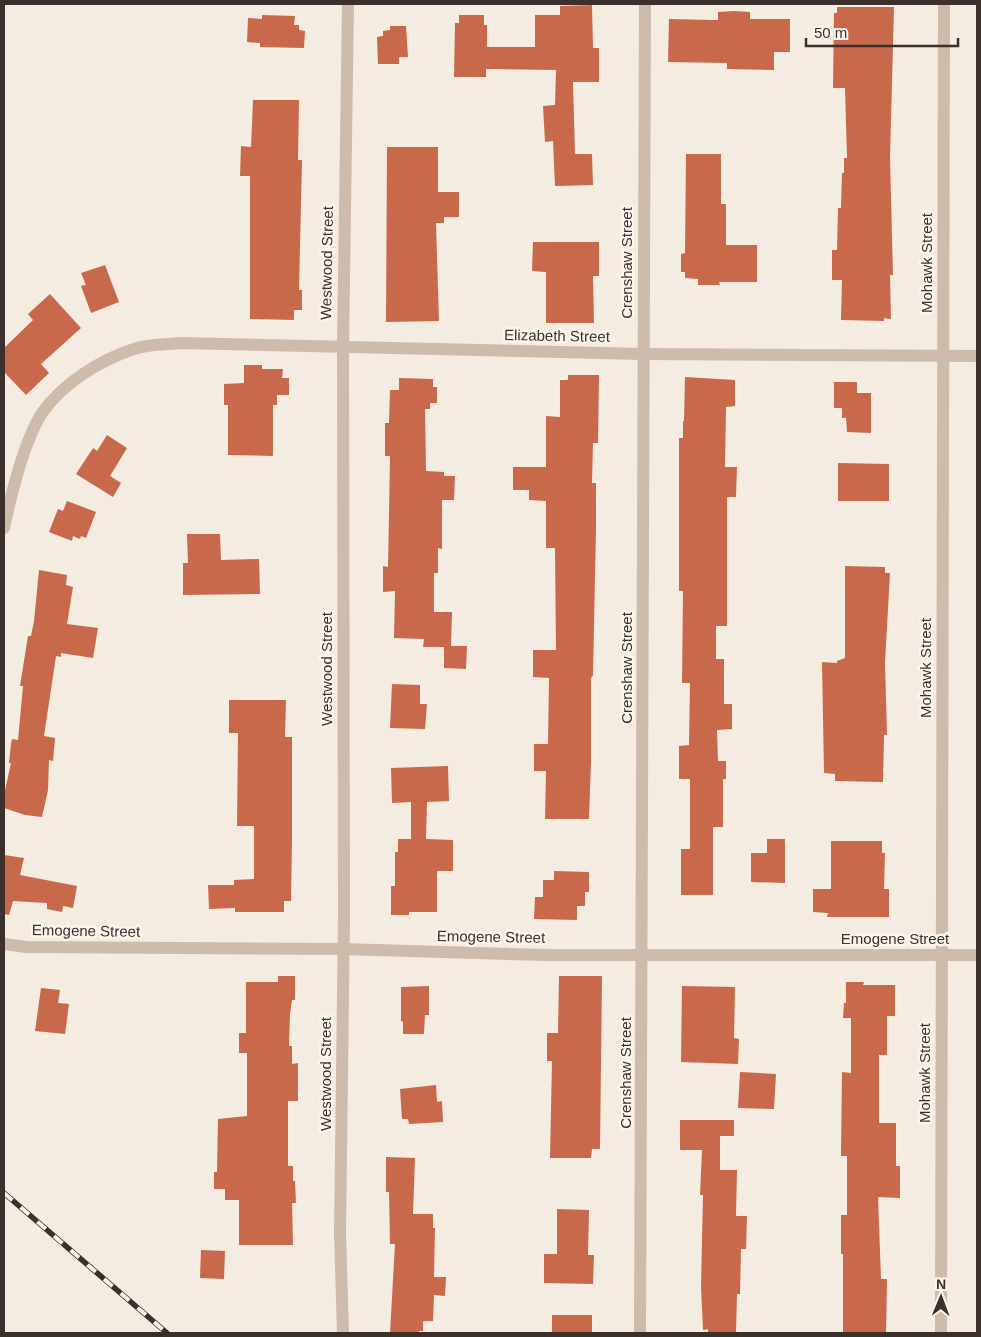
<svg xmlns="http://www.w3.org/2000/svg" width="981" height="1337" font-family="Arial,sans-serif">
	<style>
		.building { fill: #c8694b }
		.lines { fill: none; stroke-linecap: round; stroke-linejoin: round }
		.street { stroke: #cdbbac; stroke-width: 12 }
		.rail-casing { stroke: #3b302b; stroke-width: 5.5 }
		.rail { stroke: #fbf5ee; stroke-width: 4; stroke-dasharray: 11; stroke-linecap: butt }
		.labels { text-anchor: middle; stroke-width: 5; stroke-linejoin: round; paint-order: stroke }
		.street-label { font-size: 15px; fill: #3b302b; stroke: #fbf5ee }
	</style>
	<rect width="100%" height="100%" fill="#f4ebe1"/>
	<!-- building -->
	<g class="building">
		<polygon points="592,5 593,48 599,48 599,82 573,82 575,154 592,154 593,185 555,186 553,141 545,142 543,106 555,105 556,70 486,69 486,77 454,77 455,23 459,23 459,15 484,15 484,25 487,25 487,47 535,47 535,15 560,15 560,6"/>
		<polygon points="837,7 894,7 890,158 893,275 890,275 891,319 884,318 884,321 841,320 842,280 832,280 832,250 837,250 838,208 841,208 842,173 844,173 844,158 847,158 845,88 833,88 834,13 837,13"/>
		<polygon points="734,11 750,12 750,19 790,19 790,52 774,52 774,70 727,69 727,63 668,62 669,19 712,20 718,20 718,12"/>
		<polygon points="262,15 295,16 294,25 299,25 299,30 305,31 304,48 260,47 260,43 247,42 248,18 262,19"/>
		<polygon points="390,26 406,26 408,57 399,57 399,64 378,64 377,37 383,36 383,31 390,30"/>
		<polygon points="253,100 299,100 298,160 302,160 299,290 302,290 302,310 294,310 294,320 250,319 250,176 240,176 241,146 251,147"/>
		<polygon points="387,147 438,147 438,192 459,192 459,217 444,217 444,223 436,223 439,321 386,322"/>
		<polygon points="686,154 721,154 721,204 726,204 726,245 757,245 757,282 719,282 720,285 698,285 698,279 685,278 685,272 681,272 681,254 685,253"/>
		<polygon points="533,242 599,242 599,276 593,276 594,323 546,323 546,272 532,271"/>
		<polygon points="105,265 119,302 91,313 81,286 86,285 81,273"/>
		<polygon points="50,294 81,328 41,364 49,373 26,395 4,372 4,348 33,320 28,314"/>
		<polygon points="244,365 262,365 262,369 283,369 282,378 289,378 289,395 277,395 277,405 273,405 273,456 228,455 228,405 224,405 224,384 244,383"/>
		<polygon points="568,375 599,375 598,443 593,443 592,483 596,483 596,528 593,675 591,678 591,761 589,819 545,819 546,771 534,771 534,744 548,744 549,678 533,677 533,650 556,650 555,548 546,548 546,501 529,500 529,490 513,490 513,467 546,467 546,416 560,417 560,380 568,380"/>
		<polygon points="685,377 735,380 735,406 726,407 725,467 737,467 736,497 727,497 727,626 716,626 716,659 724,659 724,704 732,704 732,729 717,730 718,761 726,761 726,779 723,779 723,827 713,827 713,895 681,895 681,849 690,849 690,779 679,779 679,746 689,745 690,683 682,683 683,591 679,591 679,438 683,438 683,421 684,421"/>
		<polygon points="399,378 433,379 433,387 437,387 437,403 430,403 430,409 425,409 426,471 444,472 444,476 455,476 454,500 442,500 442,549 438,548 438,573 434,573 434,612 452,612 451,646 467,646 466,669 444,668 444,647 423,647 424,639 394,638 395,591 383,592 383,566 388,567 389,514 390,456 385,456 385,423 389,423 390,390 399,390"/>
		<polygon points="834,382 857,382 857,393 871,393 871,433 847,432 846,418 842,418 842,408 834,408"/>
		<polygon points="107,435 127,448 110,476 121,483 113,497 76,474 93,448 97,451"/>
		<polygon points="838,463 889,464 889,501 838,501"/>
		<polygon points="67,501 96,512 86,538 81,536 80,539 73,536 72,541 49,532 58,509 63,511"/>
		<polygon points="187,534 220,534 221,560 259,559 260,594 183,595 183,563 188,563"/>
		<polygon points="845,566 885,567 885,573 890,573 885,663 887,735 884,735 883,782 835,781 835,774 824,773 822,662 837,663 837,661 845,658"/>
		<polygon points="39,570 67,575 66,585 73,587 67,624 98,628 93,658 61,653 61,657 56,656 44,736 55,738 53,761 49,760 48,790 42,817 25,815 4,808 4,795 11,763 9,763 11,744 12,739 18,740 23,686 20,686 28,636 31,636 34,621"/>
		<polygon points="392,684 420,685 420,704 427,704 425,729 390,728"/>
		<polygon points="229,700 286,700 285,737 292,737 292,838 291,901 284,901 284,912 235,912 235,908 209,909 208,885 234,885 234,880 254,879 254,826 237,826 238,733 229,733"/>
		<polygon points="448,766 449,801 427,802 426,839 453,840 453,871 437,871 437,912 409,912 409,915 391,915 391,886 395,886 395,852 398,852 398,839 411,839 411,802 392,803 391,768"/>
		<polygon points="767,839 785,839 785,883 751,882 751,853 767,853"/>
		<polygon points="831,841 882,841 882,853 885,853 884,889 889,889 889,917 827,917 828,913 813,912 813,889 831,889"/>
		<polygon points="4,855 24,858 20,875 77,886 73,908 63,906 62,912 47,909 47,903 13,901 9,915 4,914"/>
		<polygon points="554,871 589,872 589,892 585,892 585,906 577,906 577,920 534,919 535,897 543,897 543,880 554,880"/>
		<polygon points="278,976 295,976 295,1000 292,1000 290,1014 289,1046 292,1046 292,1064 298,1063 298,1101 288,1101 288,1166 293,1166 293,1181 295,1181 296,1203 292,1203 293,1245 239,1245 239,1200 225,1200 225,1189 214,1189 214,1172 217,1172 218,1119 247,1116 247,1053 239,1053 239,1033 246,1033 246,982 278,982"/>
		<polygon points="559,976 602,976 600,1149 592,1149 591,1158 550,1158 552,1061 547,1061 547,1033 558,1033"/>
		<polygon points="846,982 864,982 863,985 895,985 895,1016 887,1016 887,1055 879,1055 879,1123 896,1123 896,1166 900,1166 900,1198 878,1197 881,1279 887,1279 886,1333 843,1333 843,1254 841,1254 841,1215 847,1215 847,1156 841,1156 842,1072 851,1073 851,1018 843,1018 844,1003 846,1003"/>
		<polygon points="429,986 429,1015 425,1015 424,1034 403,1034 403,1022 401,1021 401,987"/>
		<polygon points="682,986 735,987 734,1038 739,1039 738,1064 681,1062"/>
		<polygon points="41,988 60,990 58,1003 69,1004 65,1034 35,1031"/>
		<polygon points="740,1072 776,1074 774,1109 738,1108"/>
		<polygon points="436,1085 437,1102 442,1101 443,1122 409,1124 408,1119 402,1119 400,1089"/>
		<polygon points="680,1120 734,1120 734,1136 720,1136 720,1170 737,1170 736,1216 747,1216 746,1249 741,1249 740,1294 737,1294 736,1333 708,1333 708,1329 703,1330 701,1287 703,1195 700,1195 702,1150 680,1150"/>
		<polygon points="386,1157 415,1158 413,1214 433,1214 433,1228 435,1228 434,1277 446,1277 445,1296 434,1295 433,1321 423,1321 423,1331 419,1331 419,1333 390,1333 395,1244 390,1244 389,1192 386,1192"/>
		<polygon points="557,1209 589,1210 588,1255 594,1255 593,1284 544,1283 544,1254 557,1254"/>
		<polygon points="201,1250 225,1251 224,1279 200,1278"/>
		<rect x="552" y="1315" width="40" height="18"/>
	</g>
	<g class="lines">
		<!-- street -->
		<g class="street">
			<path d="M4 528C11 495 24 441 42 413 63 383 100 360 134 349 148 344 165 345 180 343L643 354 977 356"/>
			<polyline points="4,944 26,947 342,949 546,955 977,955"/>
			<polyline points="343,1333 340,1233 344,916 343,348 348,4"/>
			<polyline points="640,1333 645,4"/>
			<polyline points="941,1333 944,4"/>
		</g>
		<!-- rail casing -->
		<g class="rail-casing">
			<polyline id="rail" points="4,1193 167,1333"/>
		</g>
		<!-- rail -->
		<use href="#rail" class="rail"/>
	</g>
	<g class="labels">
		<!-- street labels -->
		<g class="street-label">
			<text transform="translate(327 263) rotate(-89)" y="5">Westwood Street</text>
			<text transform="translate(627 263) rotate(-90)" y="5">Crenshaw Street</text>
			<text transform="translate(927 263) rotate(-90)" y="5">Mohawk Street</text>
			<text transform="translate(557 336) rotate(1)" y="5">Elizabeth Street</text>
			<text transform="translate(627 668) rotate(-90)" y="5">Crenshaw Street</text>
			<text transform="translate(926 668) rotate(-90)" y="5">Mohawk Street</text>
			<text transform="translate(327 669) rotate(-90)" y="5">Westwood Street</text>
			<text transform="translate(86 931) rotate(1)" y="5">Emogene Street</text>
			<text transform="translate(491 937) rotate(1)" y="5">Emogene Street</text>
			<text x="895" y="944">Emogene Street</text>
			<text transform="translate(626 1073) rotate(-90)" y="5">Crenshaw Street</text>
			<text transform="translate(925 1073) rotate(-90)" y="5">Mohawk Street</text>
			<text transform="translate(326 1074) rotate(-90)" y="5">Westwood Street</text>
		</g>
	</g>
	<!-- border -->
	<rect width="981" height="1337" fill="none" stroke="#3b302b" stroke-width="10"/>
	<!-- north arrow -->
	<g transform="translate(941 1297) rotate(1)" stroke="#fbf5ee" stroke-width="4" paint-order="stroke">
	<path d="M0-4L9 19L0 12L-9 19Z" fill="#3b302b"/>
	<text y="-8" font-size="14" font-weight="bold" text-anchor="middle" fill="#3b302b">N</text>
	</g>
	<!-- scale -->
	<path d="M806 38v8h152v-8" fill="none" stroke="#3b302b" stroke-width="2.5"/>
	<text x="814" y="38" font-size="15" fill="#3b302b" stroke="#fbf5ee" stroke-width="4" paint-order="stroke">50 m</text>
</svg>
